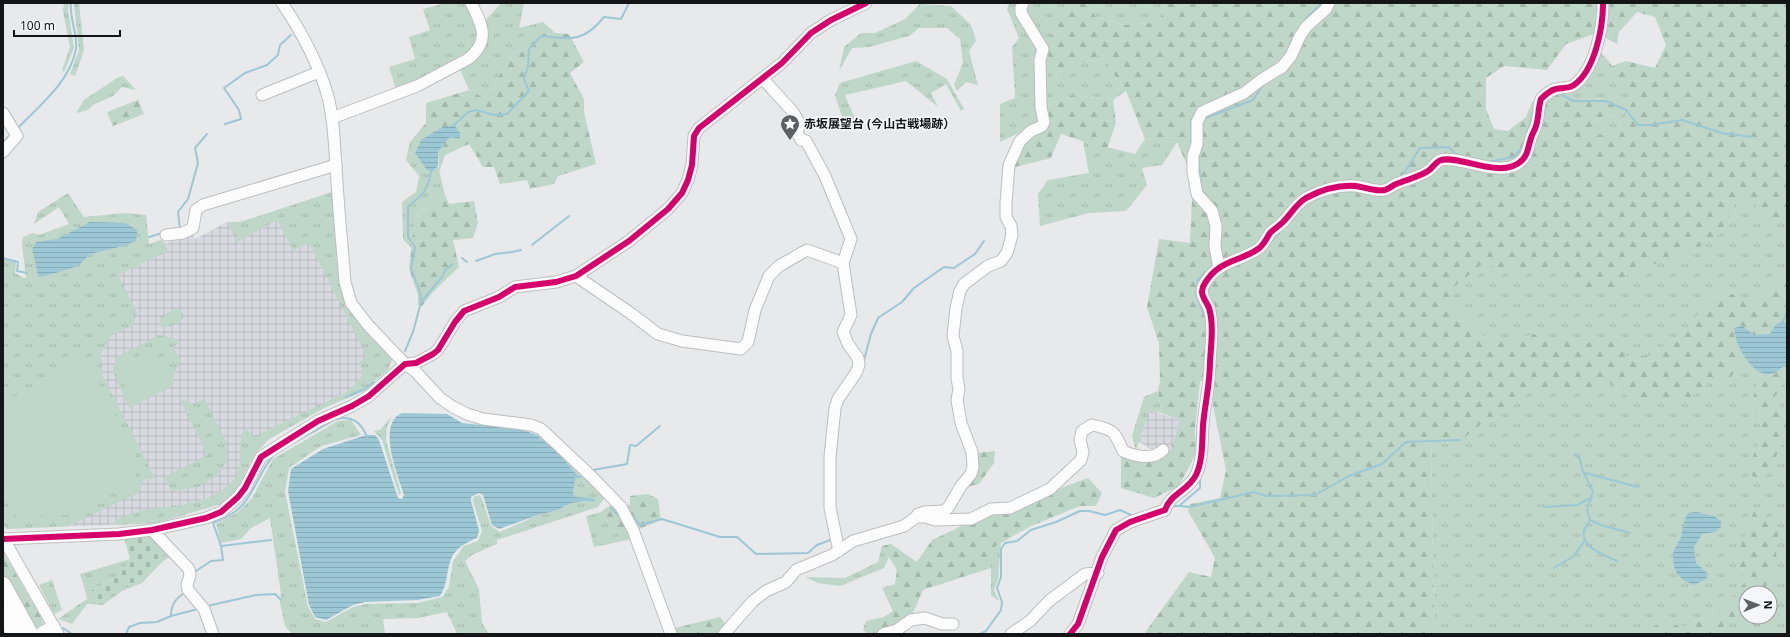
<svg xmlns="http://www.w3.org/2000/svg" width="1790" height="637" font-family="'Noto Sans','Noto Sans JP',sans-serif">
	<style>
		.industrial { fill: url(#industrial-grid) }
		.grass { fill: url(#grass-tufts); fill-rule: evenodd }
		.forest { fill: url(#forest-firs); fill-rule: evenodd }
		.cemetery { fill: url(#cemetery-stones) }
		.green { fill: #bed7c8 }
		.water { fill: url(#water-rules) }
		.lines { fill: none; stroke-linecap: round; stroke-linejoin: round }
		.stream { stroke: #9cc8d6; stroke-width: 2 }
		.minor-casing { stroke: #bdbebf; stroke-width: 13 }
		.highway-casing { stroke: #bdbebf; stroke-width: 18 }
		.minor { stroke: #fcfcfc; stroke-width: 11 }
		.highway { stroke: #fcfcfc; stroke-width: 16 }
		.cycleway-casing { stroke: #f4f6f9; stroke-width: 8 }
		.cycleway { stroke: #d6006c; stroke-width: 6 }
		.labels { text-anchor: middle; stroke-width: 3.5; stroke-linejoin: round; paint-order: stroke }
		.poi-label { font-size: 12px; font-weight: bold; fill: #141516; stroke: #f4f6f9; text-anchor: start }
	</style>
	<defs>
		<pattern id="industrial-grid" width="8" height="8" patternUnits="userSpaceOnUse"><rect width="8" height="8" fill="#d7dae0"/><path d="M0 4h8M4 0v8" fill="none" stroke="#b8babf"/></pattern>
		<pattern id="grass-tufts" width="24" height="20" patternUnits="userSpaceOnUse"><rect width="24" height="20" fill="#bed7c8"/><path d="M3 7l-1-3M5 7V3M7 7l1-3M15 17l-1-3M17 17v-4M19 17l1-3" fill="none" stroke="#a2b8ab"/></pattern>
		<pattern id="forest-firs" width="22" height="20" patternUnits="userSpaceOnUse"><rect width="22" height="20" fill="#bed7c8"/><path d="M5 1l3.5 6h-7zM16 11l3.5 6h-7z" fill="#a2b8ab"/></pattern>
		<pattern id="cemetery-stones" width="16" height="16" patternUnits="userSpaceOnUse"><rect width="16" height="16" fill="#bed7c8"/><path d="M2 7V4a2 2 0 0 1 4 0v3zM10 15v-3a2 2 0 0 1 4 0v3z" fill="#a2b8ab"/></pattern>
		<pattern id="water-rules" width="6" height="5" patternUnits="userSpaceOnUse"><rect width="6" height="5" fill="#9cc8d6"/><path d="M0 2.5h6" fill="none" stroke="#86abb7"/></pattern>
	</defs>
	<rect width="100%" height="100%" fill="#e8e9ea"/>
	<!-- industrial -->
	<g class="industrial">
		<polygon points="277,220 293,251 309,243 333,290 388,370 359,393 324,408 269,439 254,455 237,489 221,504 156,523 6,529 3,523 3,390 13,355 161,240 166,244 192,232 195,239 227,222 237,241"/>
		<polygon points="1150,410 1180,420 1171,450 1162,456 1139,442"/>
	</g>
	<!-- grass -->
	<g class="grass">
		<polygon points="64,3 69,3 68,9 74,48 64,72 62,70 70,47 63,11"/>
		<polygon points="74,3 79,3 84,50 75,76 70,74 79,50"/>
		<polygon points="446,3 467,3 478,23 477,36 474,47 463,58 396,89 389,67 415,59 409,37 430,30 423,9"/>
		<polygon points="501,3 524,3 519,28 543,22 555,33 539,34 526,49 515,51 484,98 469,90 459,67 487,35 486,20"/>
		<polygon points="1009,3 1074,3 1054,74 1107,53 1110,69 1126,91 1113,100 1073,95 1047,105 1045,126 1019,133 1000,142 1000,104 1015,98 1012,47 1019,38 1007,9"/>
		<polygon points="1088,3 1169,3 1165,3 1159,22 1123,25 1095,16"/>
		<polygon points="920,4 951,6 971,25 976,41 969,51 978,85 966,82 957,91 954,85 963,63 960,39 947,28 919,28 909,36 869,47 852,48 839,71 844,47 861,33 875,33 905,19"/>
		<path d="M1595 49C1610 56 1625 87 1633 101L1617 132 1592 136 1591 125 1597 118 1617 116 1604 98 1567 101 1551 87 1574 83Z"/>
		<polygon points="916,61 947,79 964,109 961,111 946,84 931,93 938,107 906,81 845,95 856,121 844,123 835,95 840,83"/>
		<polygon points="123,76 136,90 122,87 113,96 93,105 88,110 76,113 84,100 117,78"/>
		<polygon points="1145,139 1177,142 1162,165 1142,168 1147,185 1126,211 1089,213 1040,226 1038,194 1048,180 1089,173 1083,141 1135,154"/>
		<polygon points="410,141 415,153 432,172 438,166 445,195 415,217 412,248 403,240 402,202 416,192 419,176 406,160"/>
		<path d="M1721 188 1787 211V634H1425L1434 623 1431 437 1408 325 1453 269ZM1746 593H1770V617H1746Z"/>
		<path d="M335 191 343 287 393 357 388 370 359 393 324 408 269 439 254 455 237 489 221 504 156 523 114 525 115 521C120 518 126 515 132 513 167 503 212 510 236 476 243 465 238 441 243 431L248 430 253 437 349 391 362 375 360 361 367 357 309 243 293 251 277 220 237 242 227 222H240Z"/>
		<polygon points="68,193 84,217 125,213 146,215 149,244 161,240 165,244 168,251 118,275 137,312 133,326 111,335 101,354 103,376 155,478 143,480 140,492 69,526 6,529 3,523 3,490 17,518 70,514 80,361 3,402 3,258 16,262 15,273 26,279 22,244 23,237 33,233 39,235 69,224 59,207 34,224 38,212"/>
		<path d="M175 309 181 310 184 316C180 324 170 328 161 327L159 322 161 316Z"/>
		<polygon points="159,335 174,338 179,343 173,347 181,361 175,372 173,386 154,349 116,368 135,405 129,408 114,375 113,367 118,356"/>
		<polygon points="1158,391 1162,413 1150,410 1136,451 1132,436 1144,397"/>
		<polygon points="179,398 193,404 205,399 226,441 227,461 215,477 199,487 171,491 165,478 166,476 207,455"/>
		<polygon points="392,416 387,427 386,440 401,493 399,495 382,440 374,431 380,430"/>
		<polygon points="351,420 361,435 321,446 289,468 285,492 308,607 315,619 326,622 353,607 366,604 418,603 442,597 449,587 453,561 464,546 478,541 482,531 473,501 474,497 479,495 482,498 491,526 500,532 538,515 558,510 571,503 586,501 596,502 591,498 576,497 573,493 575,480 555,450 535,434 542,434 606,496 598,507 497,540 497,544 472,555 465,561 479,589 482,623 489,634 457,634 447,612 418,618 383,619 385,634 292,634 285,626 280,603 281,594 270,518 251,528 241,539 221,543 216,524 238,512 252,498 273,459 338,421"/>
		<polygon points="601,512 623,541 594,547 586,516"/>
		<polygon points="1001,542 998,580 994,590 999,601 991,595 991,548"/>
		<polygon points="882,546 889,557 884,568 840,586 818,583 805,577 845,578 878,562"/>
		<polygon points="167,550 172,555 162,562 142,583 122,591 103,605 87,604 72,624 58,619 87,599 99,602 120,588 140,580"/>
		<polygon points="130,559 120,574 86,594 80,574"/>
		<polygon points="52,580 62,610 54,614 39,585"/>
	</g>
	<!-- forest -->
	<g class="forest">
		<path d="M1074 3H1088L1095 16 1123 25 1159 22 1165 3H1787V221L1763 222 1752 199 1736 202 1724 228 1709 242 1671 260 1634 269 1613 289 1576 286 1573 270 1556 265 1523 273 1482 264 1454 287 1451 306 1486 338 1508 343 1532 334 1565 339 1580 347 1602 337 1613 341 1627 356H1649L1691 326 1703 305 1722 291 1746 299 1765 295 1784 275H1787V299L1782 322 1776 324 1771 334 1754 335 1742 326 1734 336 1745 357 1728 381 1710 382 1688 400 1632 399 1608 382 1591 393 1528 388 1508 411 1489 418 1465 437H1431L1434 623 1425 634H1144L1189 572 1211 577 1215 558 1188 511 1190 504 1220 498 1226 470 1207 375 1200 382 1195 429 1196 454 1179 486 1154 498 1121 488V455L1162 456 1171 450 1180 420 1162 413 1158 391 1160 380 1159 344 1147 307 1159 239 1190 243 1193 179 1177 142 1145 139 1126 91 1110 69 1107 53 1054 74 1045 43ZM1637 12 1655 17 1666 45 1655 68 1626 61 1612 66 1633 101 1617 132 1593 136 1591 125 1597 118 1617 116 1622 105 1604 98 1567 101 1551 87 1532 102 1526 117 1508 131 1494 129 1486 109V78L1504 66 1547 70 1566 44 1597 33 1617 44 1619 32Z"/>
		<polygon points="555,33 569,34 584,62 570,73 584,99 584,112 596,164 558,176 554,184 530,189 527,180 500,184 494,167 483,167 469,144 445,155 439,172 438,152 450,137 460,139 460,133 421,140 415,153 410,142 426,123 426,103 469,90 484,98 515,51 526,49 539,34"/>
		<polygon points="1073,95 1113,100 1116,123 1107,149 1061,134 1051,158 1011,168 1008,156 1019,133 1045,126 1047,105"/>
		<polygon points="138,100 144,114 113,126 107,112"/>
		<polygon points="445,195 449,204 474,201 478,223 473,238 453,240 459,267 433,292 422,306 418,305 418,295 409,269 415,217"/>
		<polygon points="1787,365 1787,384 1782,385 1774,398 1779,404 1781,418 1787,422 1787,443 1780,446 1769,474 1755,478 1748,471 1762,431 1752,404 1759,372 1770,374"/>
		<polygon points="995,451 994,463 979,484 966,487 949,517 945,509 970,469 976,453"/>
		<path d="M1088 478 1102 493 1096 506H1080L1029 527 992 548 991 568 923 590C919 598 913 616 907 621 898 630 880 634 868 634L863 630 866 621 884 617 893 611 882 588 895 584 897 570 882 546 891 544 917 562 932 540 972 521Z"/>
		<polygon points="648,494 658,499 661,520 639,529 626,506 630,505 630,496"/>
		<polygon points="612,504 623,518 633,539 623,541 601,512"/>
		<polygon points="1761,508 1766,513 1766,524 1776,522 1779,529 1776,549 1777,567 1762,593 1746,593 1746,608 1723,628 1707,634 1643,634 1665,619 1680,627 1719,615 1745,582 1738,562 1741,545 1754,511"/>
		<polygon points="3,552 43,621 42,633 36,634 3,574"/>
		<polygon points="720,617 728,627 721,634 678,634 675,628"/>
	</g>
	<!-- cemetery -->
	<polygon class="cemetery" points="151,536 167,550 140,580 120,588 99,602 87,599 86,594 120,574 130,559 124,537"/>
	<!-- green -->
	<g class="green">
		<polygon points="154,348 173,386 135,405 116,368"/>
		<polygon points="80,361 90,365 139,463 133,484 70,514 17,518 3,490 3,402"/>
	</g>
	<!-- water -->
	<g class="water">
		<polygon points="454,125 460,133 460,139 450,137 438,152 438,166 432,172 426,169 415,153 421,140 443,127"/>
		<polygon points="90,222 126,223 137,230 136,241 119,247 90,254 78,266 46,276 38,275 32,249 36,242 57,239"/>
		<path d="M1782 322 1786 323 1787 365C1782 367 1775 373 1770 374 1752 377 1734 343 1734 328L1742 326 1754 335 1770 334 1776 324Z"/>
		<path d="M402 413 447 414 462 423 519 429 535 434 555 450 578 476 575 480 573 493 576 497 592 498 597 502 586 501 571 503 558 510 538 515 499 529 492 525 483 495 479 493 471 497V501L479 530 477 538C467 542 455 548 451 559 446 572 448 584 440 596L417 600 365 602 353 605 326 620 315 617 309 605 288 491 291 469 323 449 366 435H375L379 440 398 498 402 499 404 495C398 475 376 424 402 413Z"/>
		<path d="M1696 512 1714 516 1721 521V527L1715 532 1702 534 1694 547 1696 563 1708 574 1706 579 1694 585C1679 579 1672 572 1673 554 1674 548 1679 543 1681 537 1683 528 1683 521 1688 513Z"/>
	</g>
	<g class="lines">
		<!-- stream -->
		<g class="stream">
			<polyline points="1305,20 1322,3"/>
			<polyline points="1291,46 1290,43 1294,37"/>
			<polyline points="1558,93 1573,101 1606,101 1626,110 1638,125 1651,125 1682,120 1722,133 1752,137"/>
			<polyline points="1203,119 1253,100 1262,86"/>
			<polyline points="225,124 241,119 239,110 224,88 245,73 267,65 278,55 280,45 291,35"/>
			<path d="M453 126 468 112 476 110 495 115 507 114 529 91 524 79 528 66 529 49 541 36C571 39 583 43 604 17L621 19 629 3"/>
			<path d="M17 129C39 106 70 82 76 49 78 34 69 18 71 3"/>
			<polyline points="1527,133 1534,110"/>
			<polyline points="3,143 8,137"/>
			<polyline points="1191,147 1191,120 1193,120"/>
			<polyline points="1198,156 1201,187"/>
			<polyline points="1401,178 1420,148 1449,147 1455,154 1488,162 1514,157 1524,145"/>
			<polyline points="1348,181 1357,181"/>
			<polyline points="180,229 178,212 188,199 198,163 195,148 207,134"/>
			<polyline points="149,237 162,233"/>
			<polyline points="1270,242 1281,231"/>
			<polyline points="532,245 569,216"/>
			<polyline points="3,258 18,262 17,271 27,273"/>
			<polyline points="462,258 467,262"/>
			<polyline points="476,261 495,254 512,252 521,250"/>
			<polyline points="421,302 442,277 445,270 453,264"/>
			<polyline points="1207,321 1196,295 1198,280 1214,264"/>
			<polyline points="1782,324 1787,312"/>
			<path d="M405 351 413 332 421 302 420 292 411 268 415 247 408 237V206C423 196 429 188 431 170"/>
			<polyline points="864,360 871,334 878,318 902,302 914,288 944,267 954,268 975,254 984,241"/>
			<polyline points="346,397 365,389 374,382"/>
			<path d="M288 446 336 419C352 415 361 422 367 437"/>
			<path d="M1575 454 1580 459 1582 469 1593 492 1587 510 1590 520C1589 523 1585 527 1584 531 1580 548 1606 555 1617 561"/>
			<polyline points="593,470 627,464 630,445 636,446 660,426"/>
			<polyline points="1585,473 1638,487"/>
			<polyline points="575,477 581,477"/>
			<polyline points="1172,506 1179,506 1200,488 1200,478"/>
			<polyline points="1181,506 1189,507 1254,492 1267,496 1315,495 1349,476 1382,464 1406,442 1460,440"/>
			<polyline points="1544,507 1577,505 1591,498"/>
			<polyline points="611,508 621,518"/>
			<polyline points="1155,508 1163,505"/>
			<polyline points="632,515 640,525 662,519 720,537 737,537 756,554 808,553 817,545 833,539"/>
			<polyline points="1590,520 1601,525 1630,533"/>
			<polyline points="221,546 271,540"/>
			<polyline points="1554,568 1574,556 1585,540"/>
			<path d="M193 573 211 561 223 560 221 546 213 523C221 520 229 516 236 511 253 498 259 472 273 456"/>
			<polyline points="207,606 256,595 275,594 281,600"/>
			<path d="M171 616C171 604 176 598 186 592"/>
			<polyline points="63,628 72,634"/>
			<polyline points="126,634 129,627 140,623 157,622 171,616 198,609"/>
			<polyline points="980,634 986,631 1001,610 1002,602 997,588 1001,577 1001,549 1005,543 1017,541 1031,530 1056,522 1080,511 1089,511 1105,515 1120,510 1131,515 1136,515"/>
		</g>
		<!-- minor casing -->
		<g class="minor-casing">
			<g id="minor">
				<path d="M282 3C301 31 317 61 327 93 334 117 334 142 336 166 338 205 342 243 345 282L351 303 368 325 405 364 415 371 440 398 453 407 467 414 483 419 531 425 541 429 591 476 621 507 633 530 671 634"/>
				<polyline points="763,79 793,112 800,124 797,132 801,140 806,141 825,176 851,239 843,263 851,315 843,332 848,344 858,358 859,365 856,373 838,399 835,408 830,457 830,508 839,551"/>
				<polyline points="262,95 319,72"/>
				<polyline points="3,113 17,136 3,152"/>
				<path d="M332 118 417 86 468 59C491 41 482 24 471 3"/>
				<polyline points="166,235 183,233 193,228 196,210 203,205 336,165"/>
				<polyline points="1219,268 1215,247 1216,226 1212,211 1197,194 1193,172 1193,156 1197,144 1197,122 1202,112 1244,93 1261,80 1282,67 1291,56 1300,36 1306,27 1326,9 1329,3"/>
				<polyline points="576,276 629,312 658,334 682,341 741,349 748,342 755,310 769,276 779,266 807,250 843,263"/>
				<path d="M917 517H925L935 520 971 519 991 509 1010 508 1050 489 1081 460 1083 452 1080 440 1082 431 1092 425C1115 430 1114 431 1123 451 1134 456 1153 461 1163 450"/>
				<polyline points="152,530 189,569 190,575 187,585 188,590 204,609 213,634"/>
				<polyline points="3,538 58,634"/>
				<polyline points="3,539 119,534 152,530 206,518 221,512 238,497 245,488 261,457 318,421 352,406 369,396 405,364 416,363 433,354 438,350 455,322 464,311 499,297 515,287 556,282 576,276 629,241 668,209 682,193 688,180 692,165 694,136 699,128 782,63 811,33 831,20 866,3"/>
				<polyline points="42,632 54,626"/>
				<polyline points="724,634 753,601 766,591 786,582 796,570 832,555 853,541 904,526 916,517 918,514 925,512 943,511 948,508 961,486 971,474 973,467 972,452 961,423 957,400 959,389 957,378 957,351 953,336 956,308 960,291 964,284 988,266 1001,261 1007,253 1012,235 1011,226 1006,217 1006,203 1009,165 1020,141 1031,131 1042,126 1044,122 1041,107 1040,60 1043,49 1021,13 1021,8 1023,3"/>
				<polyline points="883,634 897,630 911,620 925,618 942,624 953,624"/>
				<polyline points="1011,634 1030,621 1049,601 1085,574 1098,573"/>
				<path d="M1070 634 1078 624 1102 557 1116 530 1130 522 1165 510C1170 494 1188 491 1196 475 1203 460 1202 442 1203 425 1205 404 1210 383 1210 362 1211 345 1214 324 1209 308 1205 299 1198 293 1205 283 1219 260 1239 262 1258 249 1264 245 1266 239 1270 233 1274 229 1279 226 1283 222 1291 214 1296 204 1306 198 1321 190 1338 185 1355 186 1365 187 1375 192 1385 190 1388 189 1391 187 1394 185 1405 180 1419 177 1428 171 1433 168 1435 162 1441 160 1460 155 1500 179 1520 162 1528 156 1528 147 1531 138 1532 134 1535 130 1536 126 1539 117 1538 108 1541 99 1545 95 1550 90 1556 89 1562 87 1569 89 1574 85 1595 70 1603 28 1603 3"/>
			</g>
		</g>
		<!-- highway casing -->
		<g class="highway-casing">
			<g id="highway">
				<polyline points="3,585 30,634"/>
				<polyline points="3,612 15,634"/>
			</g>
		</g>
		<!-- minor -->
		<use href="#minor" class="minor"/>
		<!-- highway -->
		<use href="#highway" class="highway"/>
		<!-- cycleway casing -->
		<g class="cycleway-casing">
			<g id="cycleway">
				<polyline points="3,539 119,534 152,530 206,518 221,512 238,497 245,488 261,457 318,421 352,406 369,396 405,364 416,363 433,354 438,350 455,322 464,311 499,297 515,287 556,282 576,276 629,241 668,209 682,193 688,180 692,165 694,136 699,128 782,63 811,33 831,20 866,3"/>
				<path d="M1070 634 1078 624 1102 557 1116 530 1130 522 1165 510C1170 494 1188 491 1196 475 1203 460 1202 442 1203 425 1205 404 1210 383 1210 362 1211 345 1214 324 1209 308 1205 299 1198 293 1205 283 1219 260 1239 262 1258 249 1264 245 1266 239 1270 233 1274 229 1279 226 1283 222 1291 214 1296 204 1306 198 1321 190 1338 185 1355 186 1365 187 1375 192 1385 190 1388 189 1391 187 1394 185 1405 180 1419 177 1428 171 1433 168 1435 162 1441 160 1460 155 1500 179 1520 162 1528 156 1528 147 1531 138 1532 134 1535 130 1536 126 1539 117 1538 108 1541 99 1545 95 1550 90 1556 89 1562 87 1569 89 1574 85 1595 70 1603 28 1603 3"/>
			</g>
		</g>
		<!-- cycleway -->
		<use href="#cycleway" class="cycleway"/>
	</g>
	<!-- icons -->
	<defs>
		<g id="sight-pin" transform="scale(1)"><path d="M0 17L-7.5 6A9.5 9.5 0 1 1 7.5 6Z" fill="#5e5f60" stroke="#f4f6f9"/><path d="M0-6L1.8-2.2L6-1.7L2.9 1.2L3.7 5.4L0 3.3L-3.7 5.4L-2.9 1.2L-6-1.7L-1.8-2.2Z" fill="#fff"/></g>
	</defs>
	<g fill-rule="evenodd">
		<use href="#sight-pin" x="790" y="124"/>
	</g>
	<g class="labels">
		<!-- poi labels -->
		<g class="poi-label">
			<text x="804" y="128">赤坂展望台 (今山古戦場跡）</text>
		</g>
	</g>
	<!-- border -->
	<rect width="1790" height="637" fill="none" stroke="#141516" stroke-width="8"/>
	<!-- north arrow -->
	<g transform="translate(1758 605) rotate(89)"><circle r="19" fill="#f4f6f9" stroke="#9a9c9e"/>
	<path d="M0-3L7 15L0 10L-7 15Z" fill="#5e5f60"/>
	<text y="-6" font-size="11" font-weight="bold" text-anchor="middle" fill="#141516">N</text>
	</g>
	<!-- scale -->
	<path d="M14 30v6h106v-6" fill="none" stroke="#141516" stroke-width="2"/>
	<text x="20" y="30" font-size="12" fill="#141516" stroke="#f4f6f9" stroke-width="3" paint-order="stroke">100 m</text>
</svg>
